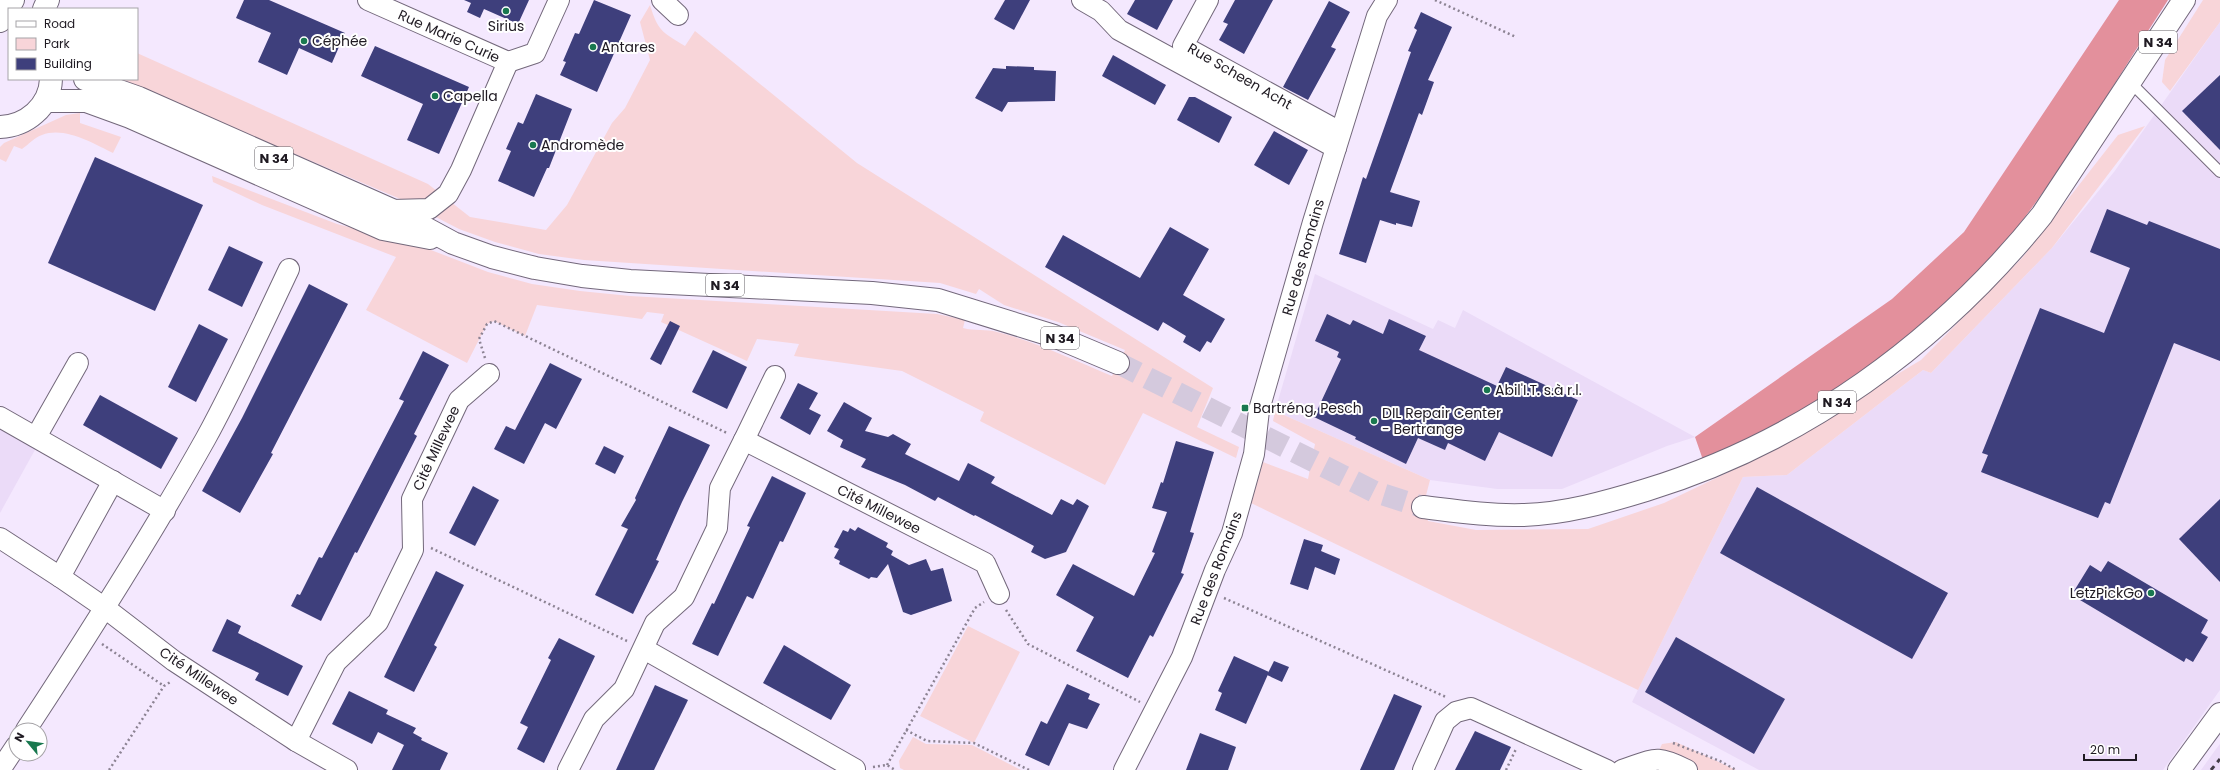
<svg xmlns="http://www.w3.org/2000/svg" width="2220" height="770" font-family="Poppins,sans-serif">
	<style>
		.built { fill: #ebdbf8 }
		.green { fill: #f8d5d9 }
		.forest { fill: #e3909c }
		.building { fill: #3e3f7c }
		.lines { fill: none; stroke-linecap: round; stroke-linejoin: round }
		.primary-tunnel { stroke: #d4c9dd; stroke-width: 22; stroke-dasharray: 22 11; stroke-linecap: butt }
		.service-casing { stroke: #73687b; stroke-width: 12 }
		.minor-casing { stroke: #73687b; stroke-width: 22 }
		.tertiary-casing { stroke: #73687b; stroke-width: 24 }
		.primary-casing { stroke: #73687b; stroke-width: 24 }
		.path { stroke: #8c8393; stroke-width: 2.5; stroke-dasharray: 2 3; stroke-linecap: butt }
		.service { stroke: #fff; stroke-width: 10 }
		.minor { stroke: #fff; stroke-width: 20 }
		.tertiary { stroke: #fff; stroke-width: 22 }
		.primary { stroke: #fff; stroke-width: 22 }
		.rail { stroke: #413b45; stroke-width: 3; stroke-dasharray: 5 5; stroke-linecap: butt }
		.poi-dot { fill: #19784f; stroke: #fff; stroke-width: 1.5 }
		.labels { text-anchor: middle; stroke-width: 4; stroke-linejoin: round; paint-order: stroke }
		.shield { fill: #fff; stroke: #625f64; stroke-width: 1 }
		.shield-label { font-size: 13px; font-weight: bold; fill: #1f1a22 }
		.poi-label { font-size: 14px; fill: #1f1a22; stroke: #fff; text-anchor: start }
		.street-label { font-size: 14px; fill: #1f1a22; stroke: #fff }
	</style>
	<rect width="100%" height="100%" fill="#f4e8fe"/>
	<!-- built -->
	<g class="built">
		<polygon points="2220,22 2220,690 2163,770 1759,770 1632,702 1743,477 1787,475 1923,370 1931,373 2052,248 2114,172"/>
		<polygon points="1315,274 1433,329 1438,320 1455,328 1463,310 1695,437 1667,446 1562,489 1497,489 1430,480 1275,411"/>
		<polygon points="0,428 36,448 0,513"/>
		<polygon points="2220,744 2220,770 2201,770 2216,749"/>
	</g>
	<!-- green -->
	<g class="green">
		<polygon points="2203,0 2220,0 2220,22 2170,91 2162,82 2165,60"/>
		<path d="M650 5C658 31 662 32 685 46L695 31 857 163 1213 388 1197 427 1239 447 1236 458 1143 413 1105 485 980 421 984 412 902 371 794 356 799 344 757 339 747 361 661 322 664 314 647 312 642 319 537 305 525 336 494 321 487 324 467 363 366 310 396 257 262 205 213 182 212 176 337 224 418 245 488 272 532 284 580 291 630 296 937 314 965 320 963 328C974 331 987 329 997 332 1037 342 1074 360 1112 376L1125 350 1058 322 1004 305 979 289 976 294 940 283 584 260 539 254 495 242 459 229 405 201 119 79H137V53L428 184 470 217 546 230 567 205 612 123 625 108 650 60 640 22Z"/>
		<path d="M80 113V123L121 137 113 153C94 144 65 126 42 135 35 137 28 145 22 149L14 146 6 162 0 159V147L4 143 66 115Z"/>
		<polygon points="2145,126 2052,248 1931,373 1923,370 1787,475 1743,477 1638,690 1251,503 1263,462 1308,479 1315,444 1273,421 1275,411 1430,480 1423,507 1428,521 1476,530 1588,529 1664,503 1754,460 1921,360 2022,258 2118,135"/>
		<polygon points="968,626 1020,652 974,743 920,716"/>
		<polygon points="913,737 926,744 972,745 1021,770 904,770 900,768 899,761"/>
		<polygon points="1676,742 1736,770 1622,770 1655,759 1662,744"/>
	</g>
	<!-- forest -->
	<path class="forest" d="M2119 0H2168C2117 78 2069 161 2012 234 2002 246 1990 257 1980 269 1919 334 1845 393 1764 432 1744 442 1724 450 1703 460L1695 437 1892 299 1964 232Z"/>
	<!-- building -->
	<g class="building">
		<polygon points="244,0 269,0 345,33 332,63 299,48 287,75 258,62 271,33 236,18"/>
		<polygon points="464,0 529,0 518,24 484,9 480,18 467,12 471,3"/>
		<polygon points="594,0 631,15 597,92 560,75 566,62 563,61 575,33 579,34"/>
		<polygon points="1005,0 1030,0 1014,30 994,19"/>
		<polygon points="1135,0 1173,0 1157,30 1127,14"/>
		<polygon points="1235,0 1273,0 1244,54 1219,40 1228,24 1223,22"/>
		<polygon points="1329,1 1350,12 1331,47 1336,49 1308,100 1283,87"/>
		<polygon points="1421,12 1452,27 1428,80 1434,82 1422,115 1419,113 1390,192 1420,201 1412,227 1396,223 1396,225 1380,220 1366,263 1339,254 1363,177 1366,179 1411,52 1408,51 1417,30 1414,28"/>
		<polygon points="375,46 469,87 439,154 407,140 423,104 361,76"/>
		<polygon points="1113,55 1166,85 1155,105 1102,76"/>
		<polygon points="1006,66 1034,67 1034,70 1056,71 1055,101 1008,102 1002,112 975,98 993,68 1006,69"/>
		<polygon points="2220,75 2220,150 2182,111"/>
		<polygon points="536,94 572,109 549,168 547,168 534,197 498,181 511,151 506,149 518,122 523,124"/>
		<polygon points="1189,97 1195,97 1232,117 1219,143 1177,120"/>
		<polygon points="1274,131 1308,150 1289,185 1254,165"/>
		<polygon points="95,157 203,205 155,311 48,263"/>
		<polygon points="2107,209 2147,225 2149,221 2220,249 2220,361 2174,343 2110,504 2105,502 2098,518 1981,472 1988,455 1982,453 2040,308 2104,333 2130,268 2090,252"/>
		<polygon points="1170,227 1209,249 1183,295 1225,319 1211,343 1207,341 1200,352 1183,342 1186,336 1163,322 1158,331 1045,267 1063,235 1140,278"/>
		<polygon points="229,246 263,262 242,307 208,290"/>
		<polygon points="309,284 348,304 271,453 273,454 240,513 202,491 242,418"/>
		<polygon points="1327,314 1350,325 1353,320 1383,334 1389,319 1426,336 1419,350 1497,386 1506,367 1578,400 1552,457 1499,432 1485,461 1448,443 1445,450 1418,438 1406,464 1355,439 1356,437 1314,417 1341,359 1337,357 1339,352 1315,341"/>
		<polygon points="670,321 680,326 661,365 650,359"/>
		<polygon points="199,324 228,339 196,402 168,387"/>
		<polygon points="713,350 747,367 727,409 692,392"/>
		<polygon points="423,351 449,365 414,434 417,436 357,553 355,552 321,621 291,606 297,594 300,595 319,557 322,558 356,493 404,401 399,399"/>
		<polygon points="550,363 582,379 556,429 545,423 524,464 494,449 506,426 515,430"/>
		<polygon points="798,383 818,393 809,409 821,415 810,435 780,418"/>
		<polygon points="100,395 178,438 161,469 83,425"/>
		<polygon points="844,402 872,418 865,431 888,437 893,434 911,444 905,454 959,481 968,463 995,477 991,483 1052,515 1061,499 1073,505 1077,499 1089,506 1066,552 1045,559 1031,552 1034,546 975,515 974,516 938,497 935,501 905,485 861,467 866,459 840,447 843,440 827,431"/>
		<polygon points="669,426 710,445 682,502 656,560 659,561 633,614 595,595 628,529 621,526 636,500 635,498"/>
		<polygon points="1176,441 1214,452 1190,532 1194,533 1181,573 1184,574 1153,637 1150,635 1128,678 1076,651 1094,617 1056,595 1073,564 1134,596 1155,553 1152,552 1167,512 1152,508 1161,482 1163,483"/>
		<polygon points="604,446 624,456 615,474 595,464"/>
		<polygon points="772,476 806,493 783,542 780,541 753,599 747,596 718,656 692,644 712,603 714,604 750,527 747,526"/>
		<polygon points="473,486 499,500 475,546 449,533"/>
		<polygon points="1757,487 1948,593 1912,659 1720,553"/>
		<polygon points="2220,499 2220,582 2179,539"/>
		<polygon points="858,527 888,543 886,547 893,551 891,555 909,565 926,559 931,571 943,568 952,601 911,615 903,612 888,564 877,578 871,577 869,579 839,564 840,561 834,558 839,549 834,547 843,530 848,532 850,528 855,531"/>
		<polygon points="1304,539 1323,545 1321,551 1340,559 1335,575 1315,567 1308,590 1290,584"/>
		<polygon points="2108,561 2208,620 2201,633 2208,637 2193,662 2186,658 2184,662 2080,600 2082,596 2074,591 2090,565 2101,572"/>
		<polygon points="436,571 464,585 434,645 437,647 414,692 384,677"/>
		<polygon points="227,619 241,626 238,633 303,666 288,696 255,680 259,673 212,651"/>
		<polygon points="1676,637 1785,699 1754,754 1645,692"/>
		<polygon points="559,638 595,656 544,763 517,749 528,727 520,723 551,660 548,658"/>
		<polygon points="784,645 851,685 831,720 763,683"/>
		<polygon points="1234,656 1269,672 1246,724 1215,710 1222,693 1218,691"/>
		<polygon points="1274,661 1289,667 1282,682 1267,675"/>
		<polygon points="1067,684 1090,694 1088,699 1100,704 1087,729 1069,723 1049,766 1025,755 1041,721 1047,724"/>
		<polygon points="655,685 688,700 654,770 616,770"/>
		<polygon points="349,691 388,710 386,714 416,728 413,733 422,738 421,740 448,753 440,770 392,770 404,745 378,732 372,744 332,724"/>
		<polygon points="1394,694 1422,706 1394,770 1360,770"/>
		<polygon points="1475,731 1511,747 1500,770 1455,770"/>
		<polygon points="1200,733 1236,747 1228,770 1186,770"/>
	</g>
	<g class="lines">
		<!-- primary-tunnel -->
		<polyline class="primary-tunnel" points="1118,363 1375,492 1423,507"/>
		<!-- service casing -->
		<g class="service-casing">
			<polyline id="service" points="2131,83 2220,172"/>
		</g>
		<!-- minor casing -->
		<g class="minor-casing">
			<g id="minor">
				<polyline points="368,0 508,62 535,53 559,0"/>
				<polyline points="662,0 678,15"/>
				<polyline points="1082,0 1101,11 1119,30 1336,148"/>
				<polyline points="1208,0 1183,46 1340,132"/>
				<polyline points="392,210 429,209 448,194 461,170 508,62"/>
				<polyline points="0,417 165,511"/>
				<polyline points="36,437 78,363"/>
				<polyline points="744,440 775,376"/>
				<polyline points="113,481 60,577 105,608 174,661 296,741 347,770"/>
				<polyline points="0,538 60,577"/>
				<polyline points="644,649 855,769"/>
				<path d="M26 730C89 634 150 538 206 438 236 383 262 326 289 269"/>
				<polyline points="296,741 336,662 378,622 413,550 412,499 459,400 489,374"/>
				<polyline points="0,770 16,746"/>
				<polyline points="568,770 594,719 624,689 655,623 684,597 717,528 720,488 744,440 985,563 999,594"/>
				<polyline points="1124,770 1182,657 1215,570 1232,533 1254,454 1259,410 1313,222 1377,16 1387,0"/>
				<polyline points="1423,770 1445,721 1456,712 1471,708 1607,770"/>
				<path d="M1622 770C1655 759 1655 754 1687 770"/>
			</g>
		</g>
		<!-- tertiary casing -->
		<g class="tertiary-casing">
			<polyline id="tertiary" points="2179,770 2220,714"/>
		</g>
		<!-- primary casing -->
		<g class="primary-casing">
			<g id="primary">
				<polyline points="44,9 48,0"/>
				<polyline points="0,21 13,0"/>
				<polyline points="85,79 139,98 392,210 453,243 492,257 535,268 582,276 630,281 872,293 938,300 1054,336 1118,363"/>
				<polyline points="45,101 86,101 130,117 383,229 430,238"/>
				<path d="M0 127C26 126 50 107 51 79"/>
				<path d="M1423 507C1456 511 1489 516 1523 515 1564 514 1607 502 1646 490 1803 442 1939 343 2042 215L2184 0"/>
			</g>
		</g>
		<!-- path -->
		<g class="path">
			<polyline points="1435,0 1516,37"/>
			<polyline points="485,358 479,339 487,324 494,321 727,433"/>
			<polyline points="431,548 627,641"/>
			<polyline points="1224,598 1446,697"/>
			<polyline points="1006,610 1028,644 1140,702"/>
			<polyline points="102,644 164,686"/>
			<polyline points="906,730 927,741 974,743 1029,770"/>
			<polyline points="1673,743 1720,761 1736,770"/>
			<polyline points="887,765 975,608 984,602"/>
			<polyline points="873,767 887,765 895,770"/>
			<polyline points="109,770 164,686 172,681"/>
			<polyline points="1506,770 1516,749"/>
		</g>
		<!-- service -->
		<use href="#service" class="service"/>
		<!-- minor -->
		<use href="#minor" class="minor"/>
		<!-- tertiary -->
		<use href="#tertiary" class="tertiary"/>
		<!-- primary -->
		<use href="#primary" class="primary"/>
		<!-- rail -->
		<polyline class="rail" points="2211,770 2220,759"/>
	</g>
	<!-- markers -->
	<g class="poi-dot">
		<circle cx="506" cy="11" r="4"/>
		<circle cx="304" cy="41" r="4"/>
		<circle cx="593" cy="47" r="4"/>
		<circle cx="435" cy="96" r="4"/>
		<circle cx="533" cy="145" r="4"/>
		<circle cx="1487" cy="390" r="4"/>
		<rect x="1241" y="404" width="8" height="8" rx="2"/>
		<circle cx="1374" cy="421" r="4"/>
		<circle cx="2151" cy="593" r="4"/>
	</g>
	<g class="labels">
		<!-- shield labels -->
		<g class="shield">
			<rect x="2139" y="31" width="38" height="22" rx="3"/>
			<rect x="255" y="147" width="38" height="22" rx="3"/>
			<rect x="706" y="274" width="38" height="22" rx="3"/>
			<rect x="1041" y="327" width="38" height="22" rx="3"/>
			<rect x="1818" y="391" width="38" height="22" rx="3"/>
		</g>
		<g class="shield-label">
			<text x="2158" y="47">N 34</text>
			<text x="274" y="163">N 34</text>
			<text x="725" y="290">N 34</text>
			<text x="1060" y="343">N 34</text>
			<text x="1837" y="407">N 34</text>
		</g>
		<!-- poi labels -->
		<g class="poi-label">
			<text x="506" y="31" text-anchor="middle">Sirius</text>
			<text x="312" y="46">Céphée</text>
			<text x="601" y="52">Antares</text>
			<text x="443" y="101">Capella</text>
			<text x="541" y="150">Andromède</text>
			<text x="1495" y="395">Abil'I.T. s.à r.l.</text>
			<text x="1253" y="413">Bartréng, Pesch</text>
			<text x="1382" y="418">DIL Repair Center<tspan x="1382" dy="16">- Bertrange</tspan></text>
			<text x="2143" y="598" text-anchor="end">LetzPickGo</text>
		</g>
		<!-- street labels -->
		<g class="street-label">
			<text transform="translate(449 36) rotate(24)" y="5">Rue Marie Curie</text>
			<text transform="translate(1240 76) rotate(30)" y="5">Rue Scheen Acht</text>
			<text transform="translate(1303 257) rotate(-74)" y="5">Rue des Romains</text>
			<text transform="translate(436 448) rotate(-65)" y="5">Cité Millewee</text>
			<text transform="translate(879 509) rotate(27)" y="5">Cité Millewee</text>
			<text transform="translate(1216 568) rotate(-69)" y="5">Rue des Romains</text>
			<text transform="translate(199 676) rotate(34)" y="5">Cité Millewee</text>
		</g>
	</g>
	<!-- legend -->
	<rect x="8" y="8" width="130" height="72" fill="#ffffff" stroke="#a5a3a7"/>
	<rect x="16" y="21" width="20" height="6" fill="#ffffff" stroke="#a5a3a7"/>
	<text x="44" y="28" font-size="12" fill="#1f1a22">Road</text>
	<rect x="16" y="38" width="20" height="12" fill="#f8d5d9" stroke="#a5a3a7"/>
	<text x="44" y="48" font-size="12" fill="#1f1a22">Park</text>
	<rect x="16" y="58" width="20" height="12" fill="#3e3f7c" stroke="#a5a3a7"/>
	<text x="44" y="68" font-size="12" fill="#1f1a22">Building</text>
	<!-- north arrow -->
	<g transform="translate(28 742) rotate(299)"><circle r="19" fill="#ffffff" stroke="#a5a3a7"/>
	<path d="M0-3L7 15L0 10L-7 15Z" fill="#19784f"/>
	<text y="-6" font-size="11" font-weight="bold" text-anchor="middle" fill="#1f1a22">N</text>
	</g>
	<!-- scale -->
	<path d="M2084 754v6h52v-6" fill="none" stroke="#1f1a22" stroke-width="2"/>
	<text x="2090" y="754" font-size="12" fill="#1f1a22" stroke="#ffffff" stroke-width="3" paint-order="stroke">20 m</text>
</svg>
